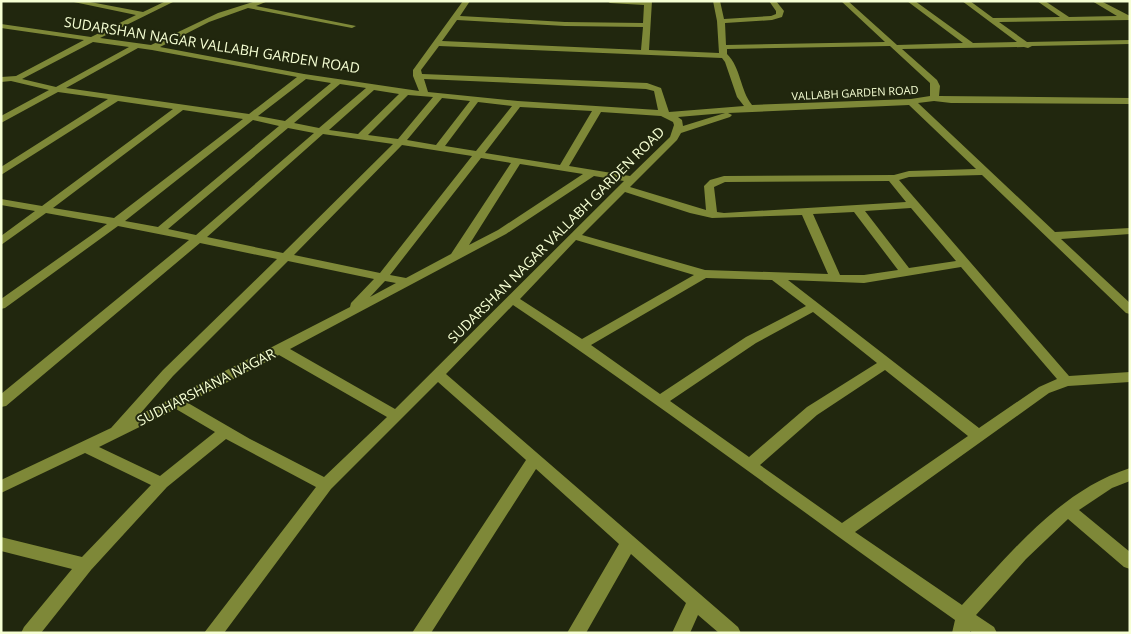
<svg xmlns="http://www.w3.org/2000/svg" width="1131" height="634" font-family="'Open Sans',sans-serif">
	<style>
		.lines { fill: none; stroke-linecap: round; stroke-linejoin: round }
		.minor { fill: #7e8838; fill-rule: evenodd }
		.labels { text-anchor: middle; stroke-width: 4; stroke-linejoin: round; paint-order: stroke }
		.far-street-label { font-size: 11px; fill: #f6ffd4; stroke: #21270e }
		.street-label { font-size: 14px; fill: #f6ffd4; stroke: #21270e }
	</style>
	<rect width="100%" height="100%" fill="#21270e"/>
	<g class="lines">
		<!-- minor -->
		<path class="minor" d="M69 1H85L143 12 166 1H175L100 38 151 45 218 13 256 1H268L256 6 356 26 352 28 248 8 209 22 160 47 304 74 419 91 413 76V70L463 1H470L460 16 565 22 643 23 644 5 610 3 607 1H652L649 50 719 53 717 21 713 1H720L724 19 771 16 776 14V11L769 1H776L784 11 782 17 772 20 725 23 726 45 885 42 841 1H848L897 45 963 43 907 1H915L973 43 1017 42 962 1H970L993 18 1060 17 1037 1H1045L1069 17 1117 16 1092 1H1101L1130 16V20L999 22 1027 42 1130 40V44L1032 46 1028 48 1024 47 902 49 937 80 940 86 939 96 1130 98V104L951 103 934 101 918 103 1055 232 1130 228V234L1061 239 1130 303V314L1126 313 982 175 909 177 899 180 1069 376 1130 372V382L1068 386 1049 393 855 532 962 605C1011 553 1059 491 1130 468V481L1112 488 1079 510 1130 552V569L1124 567 1068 519 1026 559 976 615 994 627 997 633H973L970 631V633H952L955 620C807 516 663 406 513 305L446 374 738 627 741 633H719L698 615 690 633H672L686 603 631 554 586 633H567L619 544 536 469 431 633H412L526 460 438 382 331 489 224 633H204L316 487 226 439 167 487 91 570 41 633H21L24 627 72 569 1 551V537L82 557 151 485 85 453 1 493V480L111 428 163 370 277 259 200 243 6 406 1 407V394L189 240 118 226 5 308 1 309V299L107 224 46 213 1 245V236L35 211 1 205V199L42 206 173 109 118 101 1 175V167L108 99 58 92 1 123V116L49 90 11 81 1 82V77L16 76 84 40 1 28V24L91 37 136 15ZM457 20 565 26 643 27 641 50 442 41ZM93 42 129 47 56 87 22 79ZM439 46 722 58 725 62 737 97 744 106 669 112 661 88 647 83 422 74 421 70ZM890 46 930 83V96L911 99 752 105C740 90 741 68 727 54V49ZM138 48 152 50 297 77 249 114 66 88ZM306 79 331 83 285 121 258 116ZM424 79 646 89 654 91 658 110 518 101 428 92ZM340 84 366 88 319 128 294 123ZM374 90 399 94 358 134 329 130ZM408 95 433 97 398 139 368 135ZM442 98 470 101 436 145 407 140ZM478 102 512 106 476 151 445 146ZM909 105 976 169 909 171 894 175 724 176 710 180 704 186 706 210 630 187 677 140 681 133 730 117 732 115 728 113ZM520 107 592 111 560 165 485 153ZM183 110 243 119 114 218 53 208ZM601 112 661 116 673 122 674 125 670 137 630 176 569 166ZM725 113 683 126 682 120 678 117ZM253 120 279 126 158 227 125 221ZM288 128 314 133 196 235 168 229ZM323 134 393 144 283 253 207 237ZM402 145 472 156 380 273 294 255ZM481 158 511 163 451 254 406 278 390 275ZM520 164 583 174 498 230 469 245ZM594 176 624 181 395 409 290 349 506 234ZM889 181 906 202 724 213 717 212 714 187 725 182ZM625 192 690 213 712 218 802 215 828 274 705 270 582 235ZM911 208 956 261 909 268 865 211ZM854 212 898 270 864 275H840L813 214ZM576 240 694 275 582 339 520 299ZM288 261 374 279 351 303 350 307 139 415 173 376ZM961 267 1057 379 1039 387 979 428 788 280 864 283ZM706 278 772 280 806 306 746 337 660 394 591 345ZM385 281 396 283 370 297ZM813 312 877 363 807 407 749 457 670 401 756 343ZM279 355 387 417 324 477 250 439 188 403ZM885 370 968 436 842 523 760 465 817 415ZM176 409 215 432 160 476 99 447Z"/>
	</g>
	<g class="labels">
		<!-- far-street labels -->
		<g class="far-street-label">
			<text transform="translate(855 93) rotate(-3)" y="4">VALLABH GARDEN ROAD</text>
		</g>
		<!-- street labels -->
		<g class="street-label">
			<text transform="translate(212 45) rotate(9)" y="5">SUDARSHAN NAGAR VALLABH GARDEN ROAD</text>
			<text transform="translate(556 235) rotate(-45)" y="5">SUDARSHAN NAGAR VALLABH GARDEN ROAD</text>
			<text transform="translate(206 387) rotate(-27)" y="5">SUDHARSHANA NAGAR</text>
		</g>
	</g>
	<!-- border -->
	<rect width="1131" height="634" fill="none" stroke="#f6ffd4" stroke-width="5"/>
</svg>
